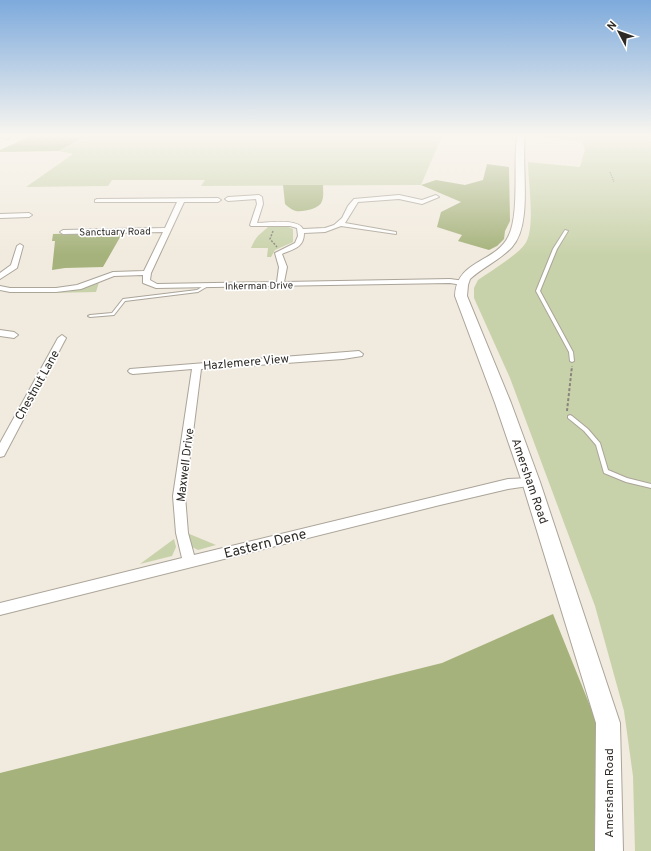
<svg xmlns="http://www.w3.org/2000/svg" width="651" height="851" font-family="Overpass,sans-serif">
	<style>
		.green { fill: #c8d2aa }
		.forest { fill: #a5b27b }
		.lines { fill: none; stroke-linecap: round; stroke-linejoin: round }
		.lane-casing { stroke: #aba499; stroke-width: 2 }
		.street-casing { stroke: #aba499; stroke-width: 2 }
		.primary-casing { stroke: #aba499; stroke-width: 2 }
		.path-far2 { stroke: #89857d; stroke-width: 1; stroke-dasharray: 1.5 1; stroke-linecap: butt }
		.path-far1 { stroke: #89857d; stroke-width: 1.5; stroke-dasharray: 2 1.5; stroke-linecap: butt }
		.path { stroke: #89857d; stroke-width: 2; stroke-dasharray: 3 2; stroke-linecap: butt }
		.lane { fill: #fff; fill-rule: evenodd }
		.street { fill: #fff; fill-rule: evenodd }
		.primary { fill: #fff; fill-rule: evenodd }
		.labels { text-anchor: middle; stroke-width: 3.5; stroke-linejoin: round; paint-order: stroke }
		.far-street-label { font-size: 10px; fill: #2e2b27; stroke: #fff }
		.street-label { font-size: 12px; fill: #2e2b27; stroke: #fff }
		.near-street-label { font-size: 14px; fill: #2e2b27; stroke: #fff }
	</style>
	<rect width="100%" height="100%" fill="#f1eade"/>
	<!-- green -->
	<g class="green">
		<polygon points="87,136 442,136 421,185 201,186 205,180 112,180 108,186 26,187 73,154 58,151"/>
		<path d="M532 136H651V851H635L633 776 624 711 595 606 510 378 474 298V288L478 280C491 271 516 256 525 244 536 230 528 181 528 162L580 167 585 149 582 141Z"/>
		<path d="M269 226H286L293 229V242L275 250 271 257H267L268 248H251C257 234 260 235 269 226Z"/>
		<polygon points="99,282 96,292 48,293 71,291"/>
		<polygon points="187,533 216,545 198,550 192,547 186,540"/>
		<polygon points="174,539 176,547 172,556 140,564"/>
	</g>
	<!-- forest -->
	<g class="forest">
		<polygon points="31,136 87,136 58,151 0,152 0,150"/>
		<polygon points="487,164 509,167 510,221 505,231 504,239 497,246 489,250 458,241 462,235 437,227 441,212 461,202 421,185 436,180 465,185 483,180"/>
		<path d="M283 185H323C323 190 324 197 322 201 320 209 303 212 296 211 292 210 288 207 285 204Z"/>
		<polygon points="123,232 103,267 65,268 52,270 55,241 52,241 53,234"/>
		<polygon points="553,614 597,723 594,851 0,851 0,773 442,663"/>
	</g>
	<g class="lines">
		<!-- lane casing -->
		<g class="lane-casing">
			<g id="lane">
				<polygon points="565,230 568,231 557,249 540,291 573,352 574,361 572,362 570,361 569,352 536,291 553,249"/>
				<polygon points="205,285 207,285 208,286 198,292 125,301 114,315 90,317 88,316 90,315 112,313 123,299 197,290"/>
				<polygon points="570,415 572,416 588,429 600,443 608,470 627,478 651,484 651,488 626,482 604,473 596,445 584,431 568,418 568,416"/>
			</g>
		</g>
		<!-- street casing -->
		<g class="street-casing">
			<g id="street">
				<polygon points="0,136 7,136 10,138 8,139"/>
				<path d="M259 195 262 197 263 204 257 223C269 223 297 218 303 229L325 228 334 225 342 218 348 206 354 199 399 195 422 200 436 195 439 197 422 204 399 199 358 202 345 223 396 232V234L341 226 325 232 304 233C304 248 293 249 282 254L287 267 284 282 450 279 465 281 466 283 462 285 450 283 156 288 143 283V275L114 276 81 289 56 292H10L0 290V286L10 288H56L77 285 113 272 144 271 163 232 63 234 60 232 63 230 165 228 177 202H95V200L97 199 218 198 221 200 218 202H184L151 273 150 280 157 284 277 282 279 267 275 253 295 243 298 236 297 228 290 226H251L250 225 257 204 256 199 228 201 225 199 228 197Z"/>
				<polygon points="0,214 29,213 32,215 29,217 0,218"/>
				<polygon points="20,244 23,246 17,268 0,279 0,273 11,265 17,246"/>
				<polygon points="0,330 14,332 18,335 14,338 0,336"/>
				<polygon points="62,335 66,338 4,456 0,457 0,443 58,338"/>
				<polygon points="359,351 363,354 362,356 343,359 201,369 185,496 188,533 194,555 508,479 531,478 535,479 536,482 535,485 508,489 440,505 0,615 0,603 182,558 176,533 173,496 192,369 133,374 130,373 128,371 130,369"/>
			</g>
		</g>
		<!-- primary casing -->
		<g class="primary-casing">
			<path id="primary" d="M517 136H525C521 167 533 224 512 247 500 260 483 267 470 279L468 285 467 296 511 403 540 482 620 723 623 851H595L596 723 522 482 495 403 455 296C456 260 495 263 508 237 520 215 513 163 517 136Z"/>
		</g>
		<!-- path-far2 -->
		<polyline class="path-far2" points="610,172 614,182"/>
		<!-- path-far1 -->
		<polyline class="path-far1" points="273,231 270,239 277,247"/>
		<!-- path -->
		<polyline class="path" points="567,411 572,366"/>
		<!-- lane -->
		<use href="#lane" class="lane"/>
		<!-- street -->
		<use href="#street" class="street"/>
		<!-- primary -->
		<use href="#primary" class="primary"/>
	</g>
	<!-- sky -->
	<linearGradient id="sky" x2="0" y2="1"><stop stop-color="#7daadc"/><stop offset="0.53" stop-color="#f9f6f0"/><stop offset="1" stop-color="#f9f6f0" stop-opacity="0"/></linearGradient>
	<rect width="651" height="255" fill="url(#sky)"/>
	<g class="labels">
		<!-- far-street labels -->
		<g class="far-street-label">
			<text transform="translate(115 231) rotate(-1)" y="4">Sanctuary Road</text>
			<text transform="translate(259 285) rotate(-1)" y="4">Inkerman Drive</text>
		</g>
		<!-- street labels -->
		<g class="street-label">
			<text transform="translate(246 362) rotate(-5)" y="4">Hazlemere View</text>
			<text transform="translate(37 385) rotate(-61)" y="4">Chestnut Lane</text>
			<text transform="translate(185 465) rotate(-83)" y="4">Maxwell Drive</text>
			<text transform="translate(530 481) rotate(71)" y="4">Amersham Road</text>
			<text transform="translate(609 793) rotate(-90)" y="4">Amersham Road</text>
		</g>
		<!-- near-street labels -->
		<g class="near-street-label">
			<text transform="translate(265 543) rotate(-14)" y="5">Eastern Dene</text>
		</g>
	</g>
	<!-- north arrow -->
	<g transform="translate(619 32) rotate(311)" stroke="#ffffff" stroke-width="3" paint-order="stroke">
	<path d="M0-3L7 15L0 10L-7 15Z" fill="#2e2b27"/>
	<text y="-6" font-size="11" font-weight="bold" text-anchor="middle" fill="#2e2b27">N</text>
	</g>
</svg>
